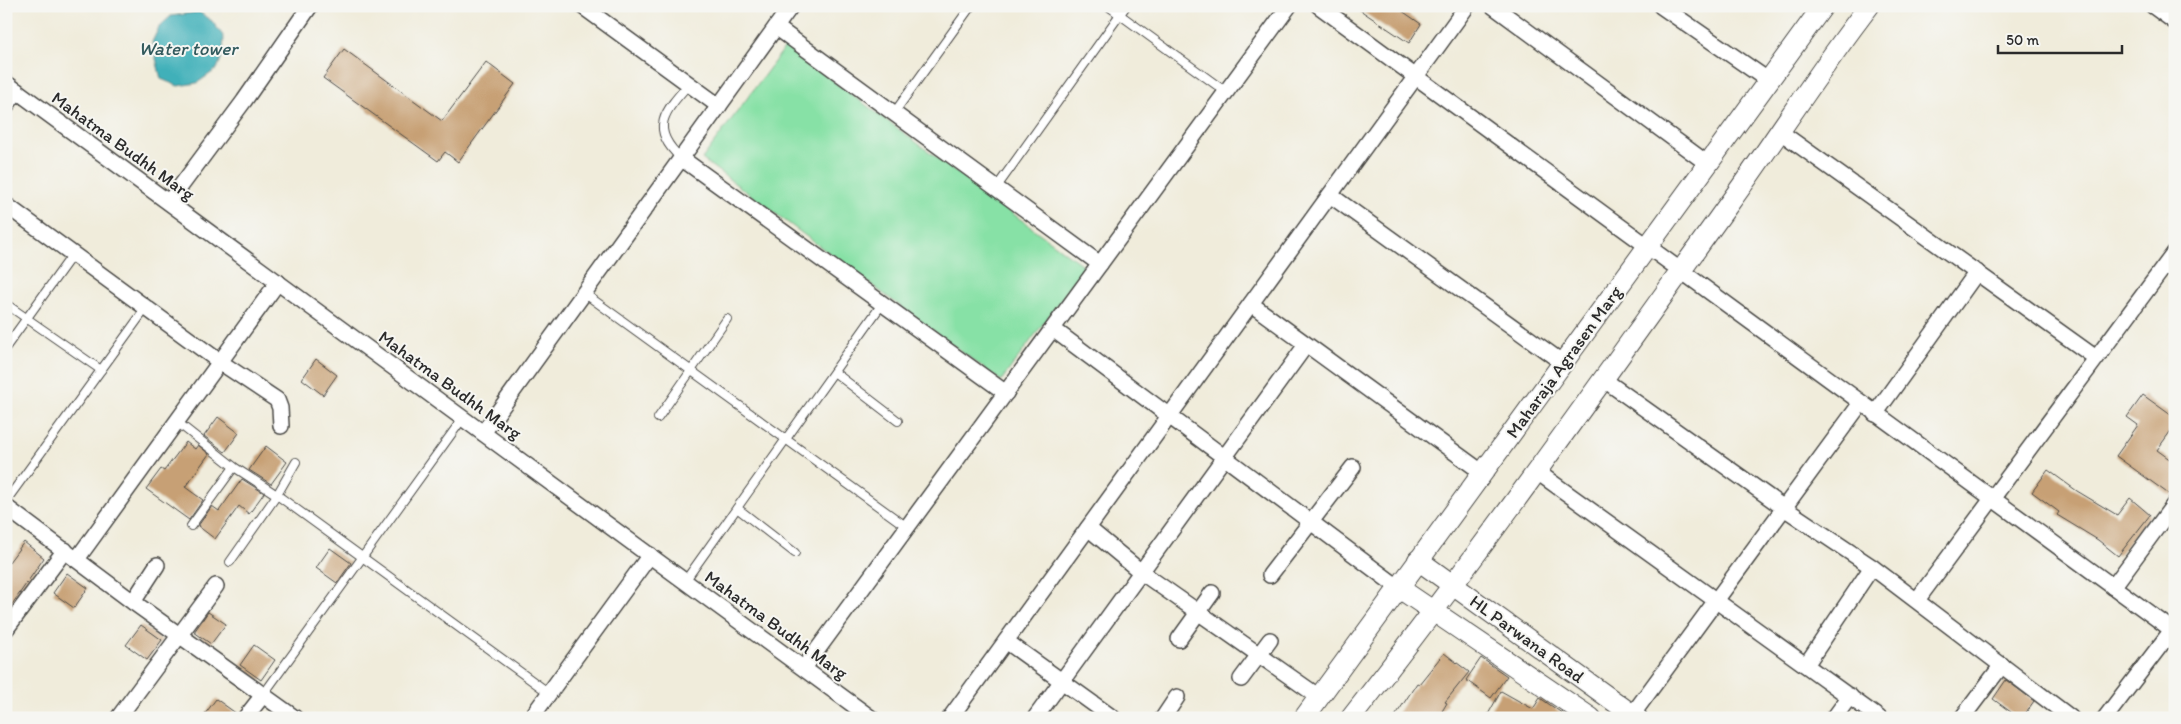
<svg xmlns="http://www.w3.org/2000/svg" width="2181" height="724" font-family="Itim,sans-serif">
	<style>
		.green { fill: #87e1a6; stroke: #598668 }
		.water { fill: #3fb0b9; stroke: #356e72 }
		.building { fill: #c7a075 }
		.lines { fill: none; stroke-linecap: round; stroke-linejoin: round }
		.lane-casing { stroke: #494845; stroke-width: 10 }
		.street-casing { stroke: #494845; stroke-width: 18 }
		.secondary-casing { stroke: #494845; stroke-width: 22 }
		.lane { stroke: #fff; stroke-width: 8 }
		.street { stroke: #fff; stroke-width: 15 }
		.secondary { stroke: #fff; stroke-width: 20 }
		.labels { text-anchor: middle; stroke-width: 4; stroke-linejoin: round; paint-order: stroke }
		.street-label { font-size: 18px; fill: #2b2b2b; stroke: #f6f6f2 }
		.water-label { font-size: 19px; font-style: italic; fill: #325a5d; stroke: #f6f6f2 }
	</style>
	<rect width="100%" height="100%" fill="#f6f6f2"/>
	<filter id="ink" filterUnits="userSpaceOnUse"><feTurbulence type="fractalNoise" baseFrequency=".02" numOctaves="2"/><feDisplacementMap in="SourceGraphic" scale="10" xChannelSelector="R" yChannelSelector="G"/><feConvolveMatrix kernelMatrix="1 2 1 2 8 2 1 2 1" color-interpolation-filters="sRGB"/></filter>
	<filter id="wash" filterUnits="userSpaceOnUse"><feTurbulence type="fractalNoise" baseFrequency=".0096" numOctaves="4" result="noise"/><feDisplacementMap in="SourceGraphic" scale="20" xChannelSelector="R" yChannelSelector="G"/><feGaussianBlur stdDeviation="1.12" result="paint"/><feColorMatrix in="noise" values="0 0 0 0 0 0 0 0 0 0 0 0 0 0 0 0 0 1.4 0 .05"/><feComposite in="paint" operator="in"/></filter>
	<g filter="url(#wash)">
		<rect width="100%" height="100%" fill="#f0ecdb"/>
		<!-- green -->
		<polygon class="green" points="786,46 1085,267 1001,381 702,159"/>
		<!-- water -->
		<polygon class="water" points="199,12 212,21 224,37 223,54 217,69 197,83 178,86 161,79 152,42 159,27 171,16"/>
		<g id="blocks">
			<!-- building -->
			<g class="building">
				<polygon points="1354,6 1395,6 1421,24 1409,43"/>
				<polygon points="344,49 442,121 486,62 515,84 458,162 445,152 438,161 323,78"/>
				<polygon points="316,359 337,375 323,395 302,379"/>
				<polygon points="2143,395 2175,418 2175,425 2157,450 2175,463 2175,494 2170,495 2116,456 2138,425 2127,417"/>
				<polygon points="218,417 239,433 225,452 204,436"/>
				<polygon points="186,442 195,449 198,445 209,454 185,487 203,500 189,520 146,489 161,469 164,471"/>
				<polygon points="266,446 287,462 271,484 249,470"/>
				<polygon points="2048,470 2077,491 2117,515 2130,498 2150,515 2118,556 2098,540 2057,515 2059,512 2032,492"/>
				<polygon points="242,479 264,493 249,514 239,506 215,539 198,526 212,506 219,511"/>
				<polygon points="24,542 44,558 6,613 6,566"/>
				<polygon points="330,548 351,563 337,583 316,568"/>
				<polygon points="67,573 88,588 74,608 53,593"/>
				<polygon points="208,612 226,624 211,644 194,632"/>
				<polygon points="141,625 162,640 147,660 126,645"/>
				<polygon points="254,645 275,660 261,680 240,665"/>
				<polygon points="1444,653 1469,672 1445,702 1447,703 1438,718 1394,718 1417,683 1419,684"/>
				<polygon points="1481,658 1507,676 1491,698 1466,680"/>
				<polygon points="2006,680 2034,701 2022,718 2019,718 1993,699"/>
				<polygon points="1501,691 1533,709 1540,698 1569,718 1486,718"/>
				<polygon points="216,699 237,714 236,718 202,718"/>
			</g>
		</g>
	</g>
	<g filter="url(#ink)">
		<use href="#blocks" fill-opacity="0" stroke="#494845" stroke-width="1"/>
		<g class="lines">
			<!-- lane casing -->
			<g class="lane-casing">
				<g id="lane">
					<polyline points="1108,6 1226,92"/>
					<polyline points="894,113 971,6"/>
					<path d="M681 158C649 129 664 112 689 84"/>
					<polyline points="996,188 1126,6"/>
					<polyline points="584,293 907,527"/>
					<polyline points="6,304 101,370"/>
					<polyline points="6,347 73,254"/>
					<polyline points="834,372 898,421"/>
					<polyline points="658,418 727,319"/>
					<polyline points="177,422 234,467 277,495 549,693"/>
					<polyline points="6,501 146,308"/>
					<polyline points="737,508 795,553"/>
					<polyline points="191,526 234,467"/>
					<polyline points="230,562 277,495 296,462"/>
					<polyline points="685,581 882,304"/>
					<polyline points="263,695 463,418"/>
				</g>
			</g>
			<!-- street casing -->
			<g class="street-casing">
				<g id="street">
					<polyline points="582,6 719,106"/>
					<polyline points="1319,6 2175,632"/>
					<polyline points="1493,6 1708,164"/>
					<polyline points="1661,6 1769,81"/>
					<polyline points="2153,6 2175,22"/>
					<polyline points="776,27 1100,264"/>
					<polyline points="6,83 871,718"/>
					<polyline points="6,106 17,91"/>
					<polyline points="1779,131 2096,358"/>
					<polyline points="681,158 1006,393"/>
					<polyline points="1330,195 1563,363"/>
					<polyline points="169,202 244,101 310,6"/>
					<polyline points="6,205 220,362 277,400 280,408 281,426"/>
					<polyline points="1251,304 1483,473"/>
					<polyline points="1053,329 1399,588"/>
					<polyline points="1603,379 1784,508 1872,567 2071,718"/>
					<polyline points="1875,414 1977,272"/>
					<polyline points="483,433 791,6"/>
					<polyline points="1536,471 1879,718"/>
					<polyline points="6,507 133,602 295,718"/>
					<polyline points="1088,528 1141,572 1319,697"/>
					<polyline points="77,559 278,282"/>
					<polyline points="1270,575 1353,467"/>
					<polyline points="2113,587 2175,503"/>
					<polyline points="1917,600 2175,252"/>
					<polyline points="133,602 157,565"/>
					<polyline points="6,629 65,550"/>
					<polyline points="1179,639 1212,593"/>
					<polyline points="1006,641 1113,718"/>
					<polyline points="1806,665 1872,567"/>
					<polyline points="804,668 1289,6"/>
					<polyline points="1241,679 1270,640"/>
					<polyline points="1632,715 1861,403"/>
					<polyline points="118,718 216,586"/>
					<polyline points="245,718 263,695"/>
					<polyline points="531,718 650,555"/>
					<polyline points="950,718 1467,6"/>
					<polyline points="1035,718 1306,345"/>
					<polyline points="1163,718 1177,697"/>
					<polyline points="1834,718 1850,696"/>
					<polyline points="1962,718 2002,665"/>
					<polyline points="2105,718 2172,630"/>
				</g>
			</g>
			<!-- secondary casing -->
			<g class="secondary-casing">
				<g id="secondary">
					<polyline points="1418,560 1637,718"/>
					<polyline points="1399,588 1591,718"/>
					<polyline points="1304,718 1823,6"/>
					<path d="M1351 718C1483 550 1606 375 1731 201 1778 136 1820 69 1869 6"/>
				</g>
			</g>
			<!-- lane -->
			<use href="#lane" class="lane"/>
			<!-- street -->
			<use href="#street" class="street"/>
			<!-- secondary -->
			<use href="#secondary" class="secondary"/>
		</g>
	</g>
	<g class="labels">
		<!-- street labels -->
		<g class="street-label">
			<text transform="translate(123 146) rotate(36)" y="6">Mahatma Budhh Marg</text>
			<text transform="translate(1564 362) rotate(-54)" y="6">Maharaja Agrasen Marg</text>
			<text transform="translate(450 385) rotate(36)" y="6">Mahatma Budhh Marg</text>
			<text transform="translate(776 625) rotate(36)" y="6">Mahatma Budhh Marg</text>
			<text transform="translate(1527 639) rotate(36)" y="6">HL Parwana Road</text>
		</g>
		<!-- water labels -->
		<g class="water-label">
			<text x="188" y="55">Water tower</text>
		</g>
	</g>
	<!-- margin -->
	<rect width="2181" height="724" fill="none" stroke="#f6f6f2" stroke-width="25"/>
	<!-- scale -->
	<path d="M1998 45v8h124v-8" fill="none" stroke="#2b2b2b" stroke-width="2.5"/>
	<text x="2006" y="45" font-size="15" fill="#2b2b2b" stroke="#f6f6f2" stroke-width="4" paint-order="stroke">50 m</text>
</svg>
